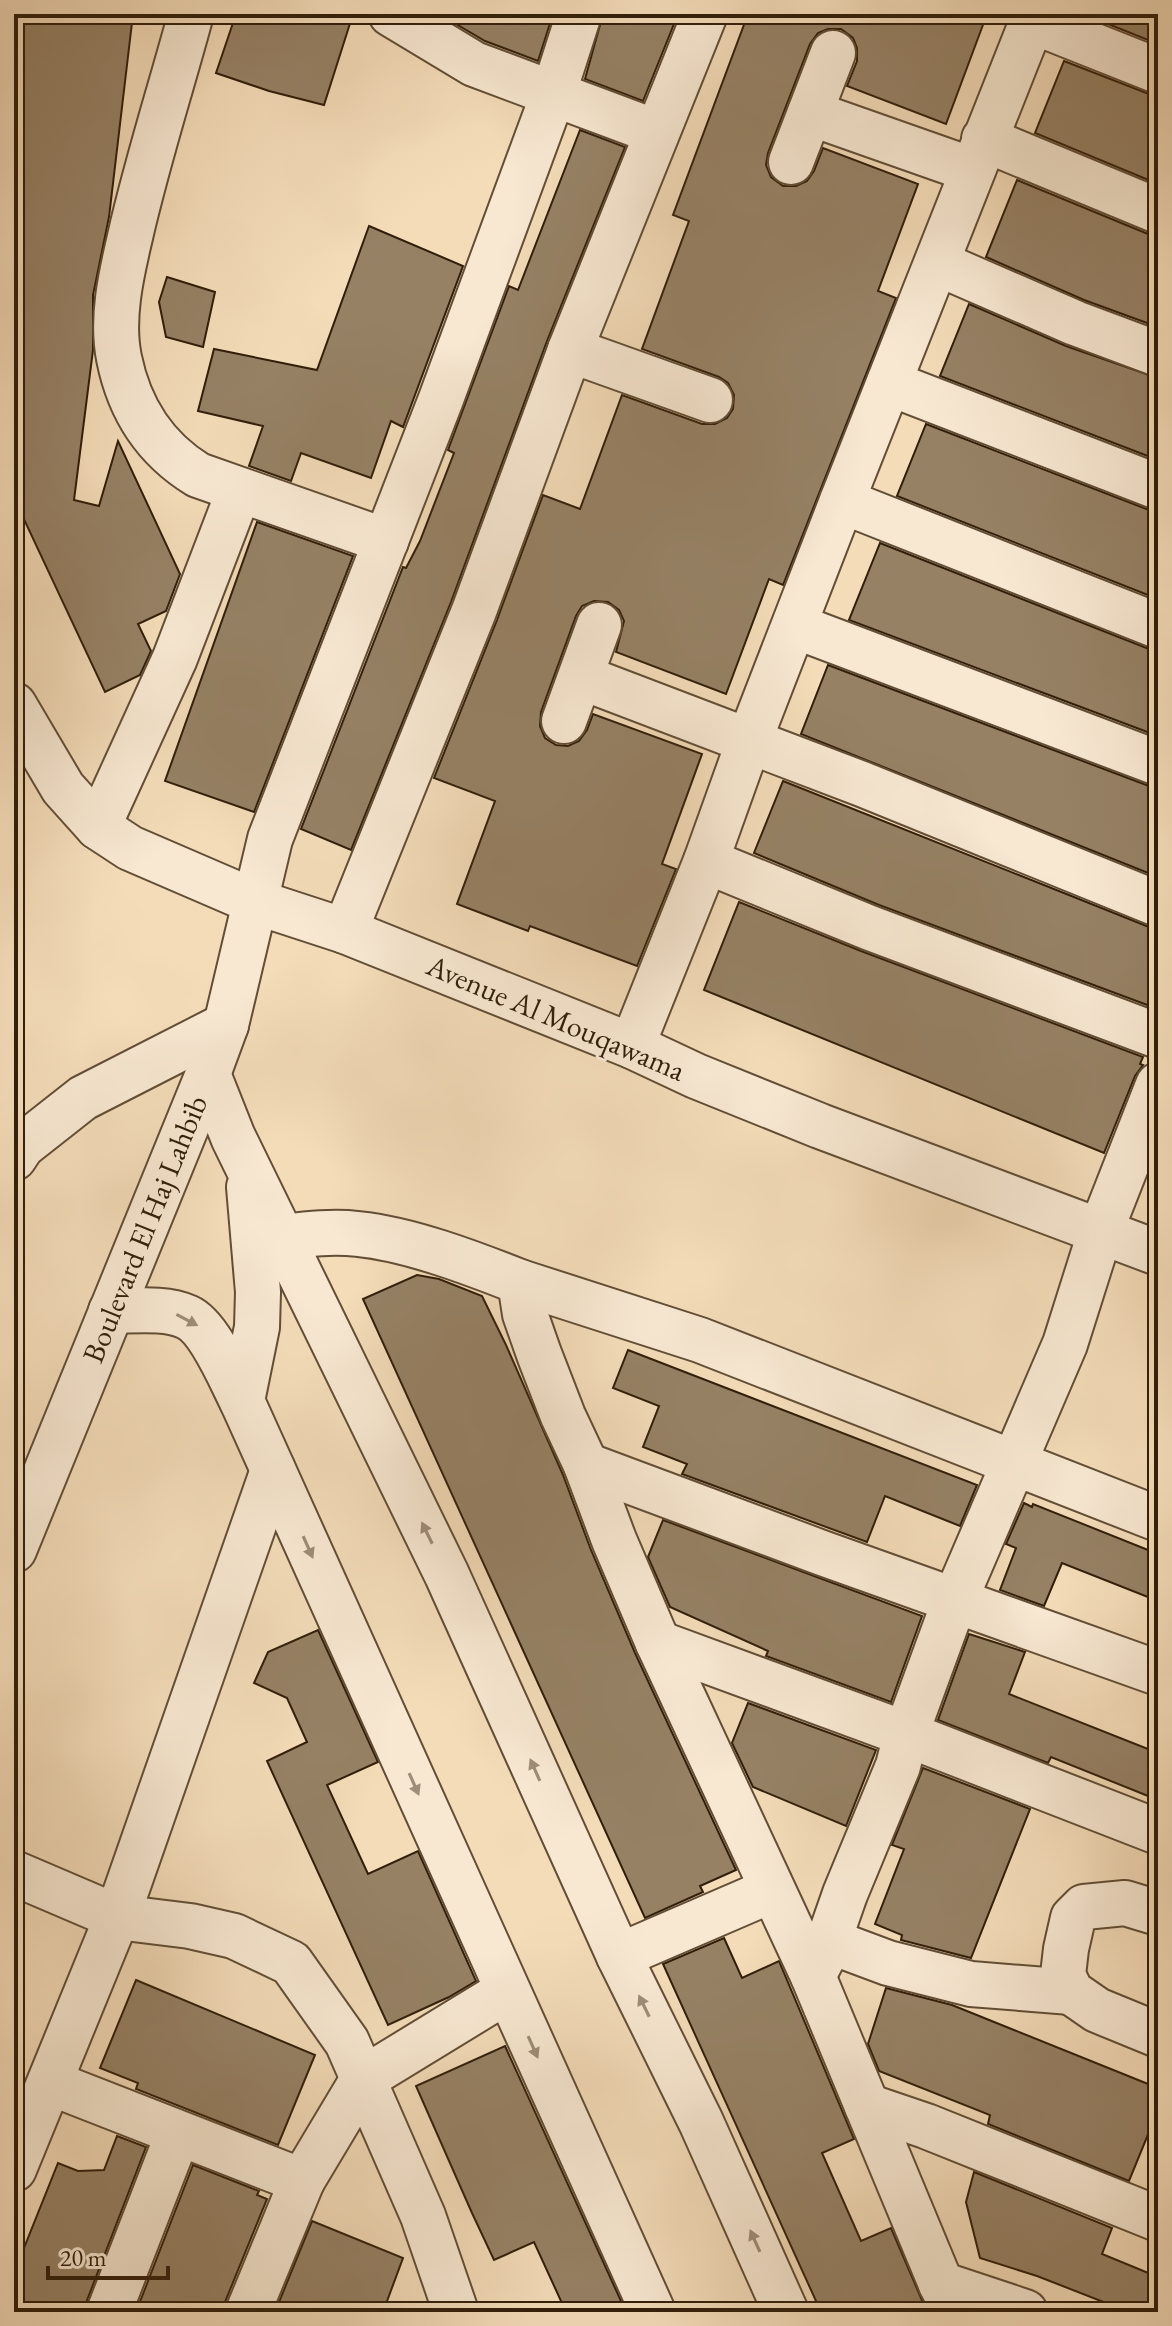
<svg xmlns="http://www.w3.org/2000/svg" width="1172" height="2326" font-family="'EB Garamond',serif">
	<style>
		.building { fill: #968165; stroke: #311e0a; stroke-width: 2 }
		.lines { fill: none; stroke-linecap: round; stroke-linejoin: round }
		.minor-casing { stroke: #624e36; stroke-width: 48 }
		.minor { stroke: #f8e8d2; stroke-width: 44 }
		.oneway { fill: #9e8d78 }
		.labels { text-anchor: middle; stroke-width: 6; stroke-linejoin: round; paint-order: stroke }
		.street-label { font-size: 30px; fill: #311e0a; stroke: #f8e8d2 }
	</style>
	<rect width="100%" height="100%" fill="#f4dcb9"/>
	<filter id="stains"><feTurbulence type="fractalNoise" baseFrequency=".0025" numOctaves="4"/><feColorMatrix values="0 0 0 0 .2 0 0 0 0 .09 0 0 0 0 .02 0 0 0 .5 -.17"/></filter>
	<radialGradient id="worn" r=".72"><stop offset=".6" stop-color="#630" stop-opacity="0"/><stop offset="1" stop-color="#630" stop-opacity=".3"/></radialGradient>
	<!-- building -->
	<g class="building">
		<polygon points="14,14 133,14 109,217 93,295 93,350 74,500 99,506 118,441 180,574 166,611 138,624 151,651 140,675 105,692 14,498"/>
		<polygon points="236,14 353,14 324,105 269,91 216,73"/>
		<polygon points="439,14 553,14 538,61 485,41"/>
		<polygon points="603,14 678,14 643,101 585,79"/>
		<polygon points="748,14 987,14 946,124 847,86 857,61 857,48 853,38 841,29 828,29 818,33 810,44 768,153 766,165 771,177 783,186 796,186 807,181 814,171 823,148 918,184 878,291 896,298 783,585 769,579 726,694 616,652 624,621 619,610 608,602 594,601 582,606 576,616 541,712 540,726 545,738 556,745 568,746 579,741 587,730 593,714 702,754 662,864 676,869 637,966 530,926 528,931 457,904 495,801 434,778 497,620 543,495 580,509 622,395 702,424 715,424 727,418 733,409 734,395 728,383 719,377 642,349 689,221 673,215"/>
		<polygon points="1083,14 1158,14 1158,44"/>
		<polygon points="1064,61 1149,94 1158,95 1158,184 1035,133"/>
		<polygon points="580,130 625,147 547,341 451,602 351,850 301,829 403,567 406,568 420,541 454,453 448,450 509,286 518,290"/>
		<polygon points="1017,180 1148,234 1158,235 1158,327 1084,300 986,257"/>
		<polygon points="369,226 463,266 403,427 391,421 371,478 301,453 291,481 249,466 263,426 198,411 214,349 317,370"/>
		<polygon points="167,277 215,292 203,347 166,337 159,302"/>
		<polygon points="969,304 1066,346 1158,378 1158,460 940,376"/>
		<polygon points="926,424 1149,510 1158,511 1158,599 897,496"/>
		<polygon points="257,522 353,556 254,812 165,781"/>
		<polygon points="880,543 1149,649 1158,650 1158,736 849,620"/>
		<polygon points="828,665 1149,786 1158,787 1158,877 801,734"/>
		<polygon points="783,781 1149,927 1158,928 1158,1009 879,905 754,853"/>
		<polygon points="739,902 861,951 1143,1057 1140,1064 1143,1065 1135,1076 1104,1153 704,990"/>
		<polygon points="417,1275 439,1279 482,1296 506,1345 563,1475 591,1550 635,1653 736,1870 700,1886 703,1892 645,1918 363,1299"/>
		<polygon points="628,1350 977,1485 960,1526 885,1496 867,1542 682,1474 687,1464 643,1447 659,1406 613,1388"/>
		<polygon points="1024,1503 1032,1507 1033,1504 1158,1554 1158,1601 1062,1563 1044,1606 1000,1590 1016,1548 1006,1544"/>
		<polygon points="663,1520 922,1616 891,1702 766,1656 768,1651 670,1607 648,1557"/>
		<polygon points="318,1630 378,1762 327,1785 368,1874 418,1851 476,1981 449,1997 388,2025 267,1761 307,1742 287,1698 254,1683 268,1652"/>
		<polygon points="969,1634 1025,1652 1009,1694 1158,1753 1158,1800 1051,1757 1048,1763 938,1720"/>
		<polygon points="748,1703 876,1750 846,1826 753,1787 732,1743"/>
		<polygon points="923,1768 1030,1809 971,1958 901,1940 902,1935 875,1924 904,1849 892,1845"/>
		<polygon points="724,1938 742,1978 779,1961 854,2139 822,2153 861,2241 891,2228 927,2312 821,2312 663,1964"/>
		<polygon points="136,1980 315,2055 278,2145 136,2089 138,2083 100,2068"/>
		<polygon points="886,1988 952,2005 1158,2088 1158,2135 1149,2132 1129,2181 988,2124 990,2115 879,2071 868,2044"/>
		<polygon points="505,2046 626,2312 566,2312 534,2242 494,2260 472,2213 416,2086"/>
		<polygon points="117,2136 146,2147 86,2303 85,2312 14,2312 14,2273 58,2163 78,2171 104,2170"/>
		<polygon points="193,2165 259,2191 257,2195 267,2199 225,2302 224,2312 136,2312"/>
		<polygon points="974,2172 1112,2228 1102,2254 1158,2277 1158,2312 1129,2312 1037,2276 980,2258 966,2202"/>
		<polygon points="312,2221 403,2258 383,2312 275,2312"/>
	</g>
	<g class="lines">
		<!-- minor casing -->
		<g class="minor-casing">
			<g id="minor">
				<path d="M191 14C171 88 147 162 130 237 121 275 111 319 119 358 129 408 154 448 198 475L386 541"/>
				<polyline points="391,14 474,64 656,132"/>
				<polyline points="1032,21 1158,71"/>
				<polyline points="810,113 972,170"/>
				<polyline points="984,139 1158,211"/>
				<polyline points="791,162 833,53"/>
				<polyline points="937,263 1075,323 1158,354"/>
				<polyline points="570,350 710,400"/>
				<polyline points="889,383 1158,487"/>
				<polyline points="842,501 1158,626"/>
				<polyline points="795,626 1158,763"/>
				<polyline points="581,677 862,784 1158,904"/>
				<polyline points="14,705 63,788 98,827 130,848 253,901 345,931 632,1046 696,1076 820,1126 1158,1253"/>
				<polyline points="564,721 599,625"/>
				<polyline points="98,827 175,658 239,491"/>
				<polyline points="706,861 870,928 1158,1036"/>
				<polyline points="345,931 474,611 570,350 705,14"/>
				<polyline points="632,1046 706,861 749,741 842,501 1035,14"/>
				<polyline points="208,1074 233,1137 447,1575 619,1956 701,2122 786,2312"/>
				<polyline points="14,1158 22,1146 83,1098 226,1025"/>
				<path d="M283 1237C308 1234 333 1231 358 1234 409 1239 472 1263 520 1282L525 1314 539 1354 563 1416 586 1465 614 1540 658 1643 813 1976 941 2284 955 2312"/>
				<polyline points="520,1282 700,1340 1158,1519"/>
				<path d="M111 1311C135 1311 165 1307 187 1317 210 1327 231 1380 242 1401L653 2312"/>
				<polyline points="242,1401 257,1327 258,1292 249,1187"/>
				<polyline points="586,1465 822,1553 1158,1673"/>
				<polyline points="14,1550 208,1074 226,1025 270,839 441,399 553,95 579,14"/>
				<polyline points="658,1643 906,1734 1158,1832"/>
				<polyline points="14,1873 117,1917 190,1926 234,1936 291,1963 347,2042 423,2216 456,2312"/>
				<polyline points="1158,1913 1125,1903 1084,1907 1073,1918 1066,1949 1063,1975 1071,1992 1097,2010 1158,2035"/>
				<polyline points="829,1941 888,1963 971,1984 1071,1992"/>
				<polyline points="619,1956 772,1890"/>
				<polyline points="813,1976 823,1957 845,1894 898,1766 906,1734 955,1600 1065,1344 1101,1230 1158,1085"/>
				<polyline points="51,2083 302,2181 248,2312"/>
				<polyline points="867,2106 926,2126 1158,2219"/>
				<polyline points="14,2169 117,1917 273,1470"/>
				<polyline points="302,2181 363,2079 507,1991"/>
				<polyline points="941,2284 1025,2312"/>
				<polyline points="109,2312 178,2134"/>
			</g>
		</g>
		<!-- minor -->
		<use href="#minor" class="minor"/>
	</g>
	<!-- one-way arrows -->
	<defs><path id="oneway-solid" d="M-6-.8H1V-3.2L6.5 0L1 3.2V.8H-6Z" transform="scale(2)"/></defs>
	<g class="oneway">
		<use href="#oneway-solid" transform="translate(187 1320) rotate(28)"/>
		<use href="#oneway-solid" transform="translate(427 1533) rotate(-116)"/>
		<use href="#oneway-solid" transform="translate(308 1547) rotate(66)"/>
		<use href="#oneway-solid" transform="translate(535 1770) rotate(-114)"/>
		<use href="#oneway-solid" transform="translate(414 1784) rotate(66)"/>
		<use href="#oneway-solid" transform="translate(644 2006) rotate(-116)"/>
		<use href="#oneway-solid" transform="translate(533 2047) rotate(66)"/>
		<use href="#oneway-solid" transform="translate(755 2241) rotate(-114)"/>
	</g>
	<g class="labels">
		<!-- street labels -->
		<g class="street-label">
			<text transform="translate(556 1018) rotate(23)" y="10">Avenue Al Mouqawama</text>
			<text transform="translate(145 1229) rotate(-68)" y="10">Boulevard El Haj Lahbib</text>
		</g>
	</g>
	<!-- margin -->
	<rect width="1172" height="2326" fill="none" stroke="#f4dcb9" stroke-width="48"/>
	<rect x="16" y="16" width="1140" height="2294" fill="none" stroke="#311e0a" stroke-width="4"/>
	<rect x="24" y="24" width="1124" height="2278" fill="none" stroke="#311e0a" stroke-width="2"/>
	<!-- scale -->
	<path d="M48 2266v12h120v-12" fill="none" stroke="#311e0a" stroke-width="4"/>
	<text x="60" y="2266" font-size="24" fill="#311e0a" stroke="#f8e8d2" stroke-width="6" paint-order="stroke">20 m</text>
	<rect width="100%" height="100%" filter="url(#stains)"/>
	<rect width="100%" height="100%" fill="url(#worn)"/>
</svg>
